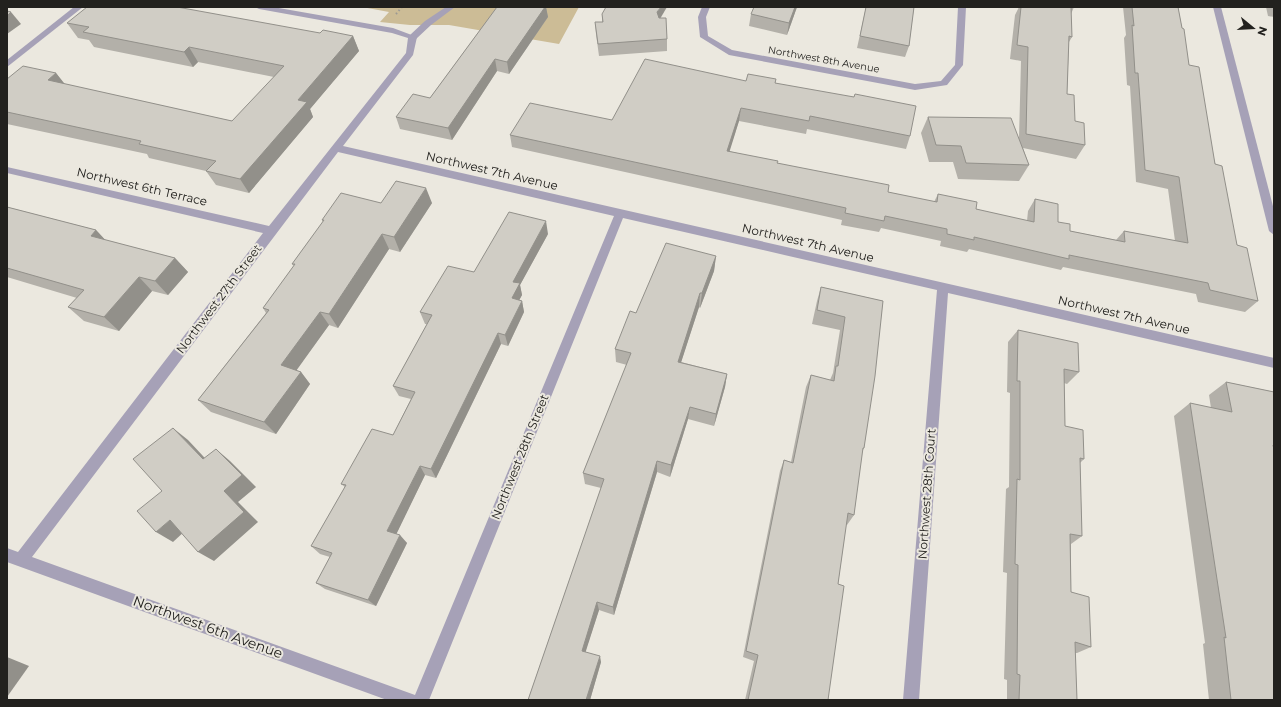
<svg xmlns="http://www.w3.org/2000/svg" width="1281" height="707" font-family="Montserrat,sans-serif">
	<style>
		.green { fill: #ccbc96 }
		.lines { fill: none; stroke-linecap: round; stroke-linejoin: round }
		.path { stroke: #9b9993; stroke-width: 2; stroke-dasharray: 1.5 2.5; stroke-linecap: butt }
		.service { fill: #a6a1b7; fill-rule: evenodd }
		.minor { fill: #a6a1b7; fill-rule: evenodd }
		.wall { fill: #b3b0a9 }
		.shaded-wall { fill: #92908a }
		.building { fill: #d0cdc5; stroke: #92908a }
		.labels { text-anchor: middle; stroke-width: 4; stroke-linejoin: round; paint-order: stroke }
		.far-street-label { font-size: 10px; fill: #22211e; stroke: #ebe8df }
		.street-label { font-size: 12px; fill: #22211e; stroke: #ebe8df }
		.near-street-label { font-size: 14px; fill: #22211e; stroke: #ebe8df }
	</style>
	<rect width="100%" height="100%" fill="#ebe8df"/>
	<!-- green -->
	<polygon class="green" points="362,7 579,7 559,44 449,25 410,25 380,22 389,12"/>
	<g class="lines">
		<!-- path -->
		<polyline class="path" points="396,14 402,7"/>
		<!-- service -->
		<polygon class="service" points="446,7 455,7 431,25 416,39 410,39 410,35 425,21"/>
		<!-- minor -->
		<g class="minor">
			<polygon points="74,7 83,7 7,67 7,60"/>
			<path d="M255 7H273L393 28 417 37 413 55 343 146 1274 358V368L948 293 919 700H903L937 290 623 218 429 700H387L7 562V548L18 552 263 233 7 173V167L269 226 406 53 408 38 392 33 259 9ZM338 152 614 216 415 695 32 557Z"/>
			<polygon points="702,7 710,7 706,17 708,36 732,50 915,84 941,81 955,65 958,7 966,7 963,65 947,85 915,90 729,55 700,37 698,17"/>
			<polygon points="1213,7 1221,7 1274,210 1274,235 1269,231"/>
		</g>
	</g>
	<!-- wall -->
	<g class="wall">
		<polygon points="497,7 546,7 548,17 509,74 497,71 452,140 400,129 396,117 430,98"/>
		<polygon points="797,7 787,35 749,26 751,14"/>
		<polygon points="866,7 914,7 909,46 905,57 857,48"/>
		<polygon points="1019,7 1074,7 1071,14 1072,37 1069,42 1067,94 1075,121 1085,145 1076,159 1023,148 1029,165 1019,181 958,179 953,162 929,162 921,133 928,117 1019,138 1021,61 1010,59 1015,15"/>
		<polygon points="1123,7 1178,7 1189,65 1237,245 1258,301 1245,312 1198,302 1196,294 1063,267 1061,270 969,249 967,252 940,246 941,241 881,228 879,232 841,225 842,220 512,147 510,135 612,120 746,81 776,79 775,83 910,136 906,149 807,129 806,134 739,121 729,151 777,163 888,192 934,202 938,194 976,209 1027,221 1028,211 1035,199 1058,222 1070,231 1116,240 1124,231 1175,241 1168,189 1136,182 1130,86 1127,85 1124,38 1126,35"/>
		<polygon points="1266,7 1274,7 1274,17 1268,16"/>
		<polygon points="602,14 661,18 667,39 667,51 599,56 596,34 595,22 602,22"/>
		<polygon points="67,23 320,33 353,36 359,51 310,109 313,117 249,193 216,185 206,171 149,158 147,154 7,124 7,79 56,73 64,84 232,121 274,77 198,62 193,67 94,47 89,40 78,38"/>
		<polygon points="381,203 432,203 400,252 389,249 338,328 329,325 296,370 301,372 310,384 276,434 211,412 198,400 266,313 263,308 294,266 292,264 323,222 322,220"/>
		<polygon points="7,207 96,230 105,240 175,258 188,272 168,295 152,291 119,331 84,321 68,307 77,298 7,277"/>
		<polygon points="548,234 520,285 522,295 519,300 522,301 524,312 508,346 501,344 436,478 425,475 396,534 407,543 376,606 325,589 316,583 330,557 320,554 311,546 345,487 341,484 393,435 411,399 399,396 393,386 427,324 425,324 420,312 474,272"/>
		<polygon points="716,256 714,271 700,308 699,307 681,362 727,374 725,387 714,426 688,419 670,477 657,472 614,615 599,610 585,652 601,662 590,700 528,700 601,488 585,484 583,473 627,365 616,362 615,349 636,313"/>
		<polygon points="821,287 883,301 864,448 862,452 854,515 847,525 846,525 838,584 828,700 745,700 754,661 743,657 780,471 784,460 791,462 806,387 811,375 830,380 833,373 840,330 812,324 817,301"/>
		<polygon points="1018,330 1079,372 1067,384 1064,383 1065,426 1084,459 1080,463 1082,536 1071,544 1071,592 1091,647 1077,653 1075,653 1077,700 1007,700 1007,680 1004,679 1007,573 1003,572 1006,489 1009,487 1010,393 1007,392 1008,342"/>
		<polygon points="1226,382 1274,392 1274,700 1209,700 1203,644 1205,643 1174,416 1190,403 1211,408 1209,395"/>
	</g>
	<!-- shaded-wall -->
	<g class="shaded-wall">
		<polygon points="545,7 546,7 548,17 509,74 507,62"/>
		<polygon points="661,7 667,7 657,24 657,12"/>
		<polygon points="795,7 797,7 787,35 789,23"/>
		<polygon points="11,12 21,24 7,34 7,16"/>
		<polygon points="353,36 359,51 310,109 313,117 249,193 240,179 298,100"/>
		<polygon points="189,47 198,62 193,67 184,52"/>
		<polygon points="495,59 497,71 452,140 448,128"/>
		<polygon points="56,73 68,88 48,80"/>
		<polygon points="741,108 739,121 726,163 727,151"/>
		<polygon points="426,188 432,203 400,252 394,237"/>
		<polygon points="546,221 548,234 520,285 522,295 514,310 512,298 513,282"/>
		<polygon points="96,230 110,245 91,236"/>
		<polygon points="382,234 389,249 338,328 329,314"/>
		<polygon points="716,256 714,271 700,308 702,293"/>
		<polygon points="175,258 188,272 168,295 155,281"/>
		<polygon points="139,277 152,291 119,331 104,317"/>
		<polygon points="700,293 699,307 677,375 678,362"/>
		<polygon points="522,301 524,312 508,346 505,335"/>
		<polygon points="320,312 329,325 291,378 281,365"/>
		<polygon points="498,333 501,344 436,478 431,469"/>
		<polygon points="301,372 310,384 276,434 264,422"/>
		<polygon points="727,374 725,387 714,426 716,414"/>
		<polygon points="690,407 688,419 670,477 671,465"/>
		<polygon points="173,428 188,440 217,471 203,459"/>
		<polygon points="216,449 230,461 256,487 238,502 258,522 214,561 198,552 224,491"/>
		<polygon points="657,461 657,472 614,615 613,607"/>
		<polygon points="420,466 425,475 394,539 387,531"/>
		<polygon points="170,520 186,530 173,542 156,532"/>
		<polygon points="400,535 407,543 376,606 368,600"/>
		<polygon points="597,602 599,610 584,657 582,651"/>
		<polygon points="600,656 601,662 590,700 586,700"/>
		<polygon points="7,657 29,666 7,697"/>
	</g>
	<!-- building -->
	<g class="building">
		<polygon points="87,7 177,7 320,33 323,30 353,36 298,100 307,102 240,179 206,171 216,161 139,144 141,141 7,112 7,79 23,66 56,73 48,80 232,121 284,66 189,47 184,52 83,32 89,27 67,23"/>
		<polygon points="497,7 545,7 507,62 495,59 448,128 396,117 413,94 430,98"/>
		<polygon points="606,7 661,7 657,12 659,18 666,18 667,39 598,44 595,22 603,22 602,14"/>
		<polygon points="754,7 795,7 789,23 751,14"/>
		<polygon points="866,7 914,7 909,46 860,36"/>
		<polygon points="1021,7 1071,7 1072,37 1069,36 1067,94 1074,95 1075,121 1084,123 1085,145 1026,134 1028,47 1017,45"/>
		<polygon points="1132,7 1178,7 1182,28 1184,29 1189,65 1199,67 1215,164 1222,166 1237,245 1247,248 1258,301 1210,290 1208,283 1069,255 1069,259 974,237 974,240 947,234 947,229 885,216 884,221 845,213 846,208 510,135 530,103 612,120 645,59 746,81 748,74 776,79 775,83 854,97 855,94 916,106 910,136 810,116 809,121 741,108 727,151 778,161 777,163 889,185 888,192 937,202 938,194 977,202 976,209 1034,222 1035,199 1058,204 1058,222 1070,224 1070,231 1125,242 1124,231 1188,243 1179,177 1145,170 1138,73 1135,73 1132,25 1134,26"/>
		<polygon points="7,11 11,12 7,16"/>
		<polygon points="928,117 1011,118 1029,165 966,163 961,146 936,145"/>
		<polygon points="396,181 426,188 394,237 382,234 329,314 320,312 281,365 301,372 264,422 198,400 269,310 263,308 295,264 292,264 324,220 322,220 341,193 381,203"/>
		<polygon points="7,207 96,230 91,236 175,258 155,281 139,277 104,317 68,307 84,290 7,268"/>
		<polygon points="509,212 546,221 513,282 520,283 512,298 522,301 505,335 498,333 431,469 420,466 387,531 400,535 368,600 316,583 332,553 311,546 346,485 341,484 372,429 393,435 415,392 393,386 432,315 420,312 448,266 474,272"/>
		<polygon points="666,243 716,256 702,293 700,293 678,362 727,374 716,414 690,407 671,465 657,461 613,607 597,602 582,651 600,656 586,700 528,700 604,479 583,473 631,353 615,349 630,311 636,313"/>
		<polygon points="821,287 883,301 875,376 864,448 863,448 854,515 848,513 838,584 844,586 828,700 748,700 758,655 746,651 784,460 793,463 811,375 834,381 836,366 838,366 845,317 817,310"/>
		<polygon points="1018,330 1078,343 1079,372 1064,369 1065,426 1083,430 1084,459 1080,458 1082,536 1070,534 1071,592 1089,597 1091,647 1075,642 1077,700 1019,700 1020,675 1017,674 1018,565 1015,564 1017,479 1020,480 1020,381 1017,381"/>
		<polygon points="1226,382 1274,392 1274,446 1273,445 1274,450 1274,700 1231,700 1224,637 1226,638 1190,403 1232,412"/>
		<polygon points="173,428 203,459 216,449 242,475 224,491 244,512 198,552 170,520 156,532 137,511 162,491 133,459"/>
	</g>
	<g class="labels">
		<!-- far-street labels -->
		<g class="far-street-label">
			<text transform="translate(824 59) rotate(10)" y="4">Northwest 8th Avenue</text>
		</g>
		<!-- street labels -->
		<g class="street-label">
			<text transform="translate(492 171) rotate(13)" y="4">Northwest 7th Avenue</text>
			<text transform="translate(142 187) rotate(13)" y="4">Northwest 6th Terrace</text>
			<text transform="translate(808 243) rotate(13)" y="4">Northwest 7th Avenue</text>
			<text transform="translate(219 299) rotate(-53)" y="4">Northwest 27th Street</text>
			<text transform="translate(1124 315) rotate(13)" y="4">Northwest 7th Avenue</text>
			<text transform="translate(520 457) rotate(-68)" y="4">Northwest 28th Street</text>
			<text transform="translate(927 494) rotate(-86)" y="4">Northwest 28th Court</text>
		</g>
		<!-- near-street labels -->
		<g class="near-street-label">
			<text transform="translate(208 627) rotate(20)" y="5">Northwest 6th Avenue</text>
		</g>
	</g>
	<!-- border -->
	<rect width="1281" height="707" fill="none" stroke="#22211e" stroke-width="16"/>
	<!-- north arrow -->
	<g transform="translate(1253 28) rotate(108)" stroke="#ebe8df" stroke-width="3" paint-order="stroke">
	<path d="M0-3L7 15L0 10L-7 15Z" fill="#22211e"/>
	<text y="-6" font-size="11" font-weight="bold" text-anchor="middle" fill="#22211e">N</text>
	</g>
</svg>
